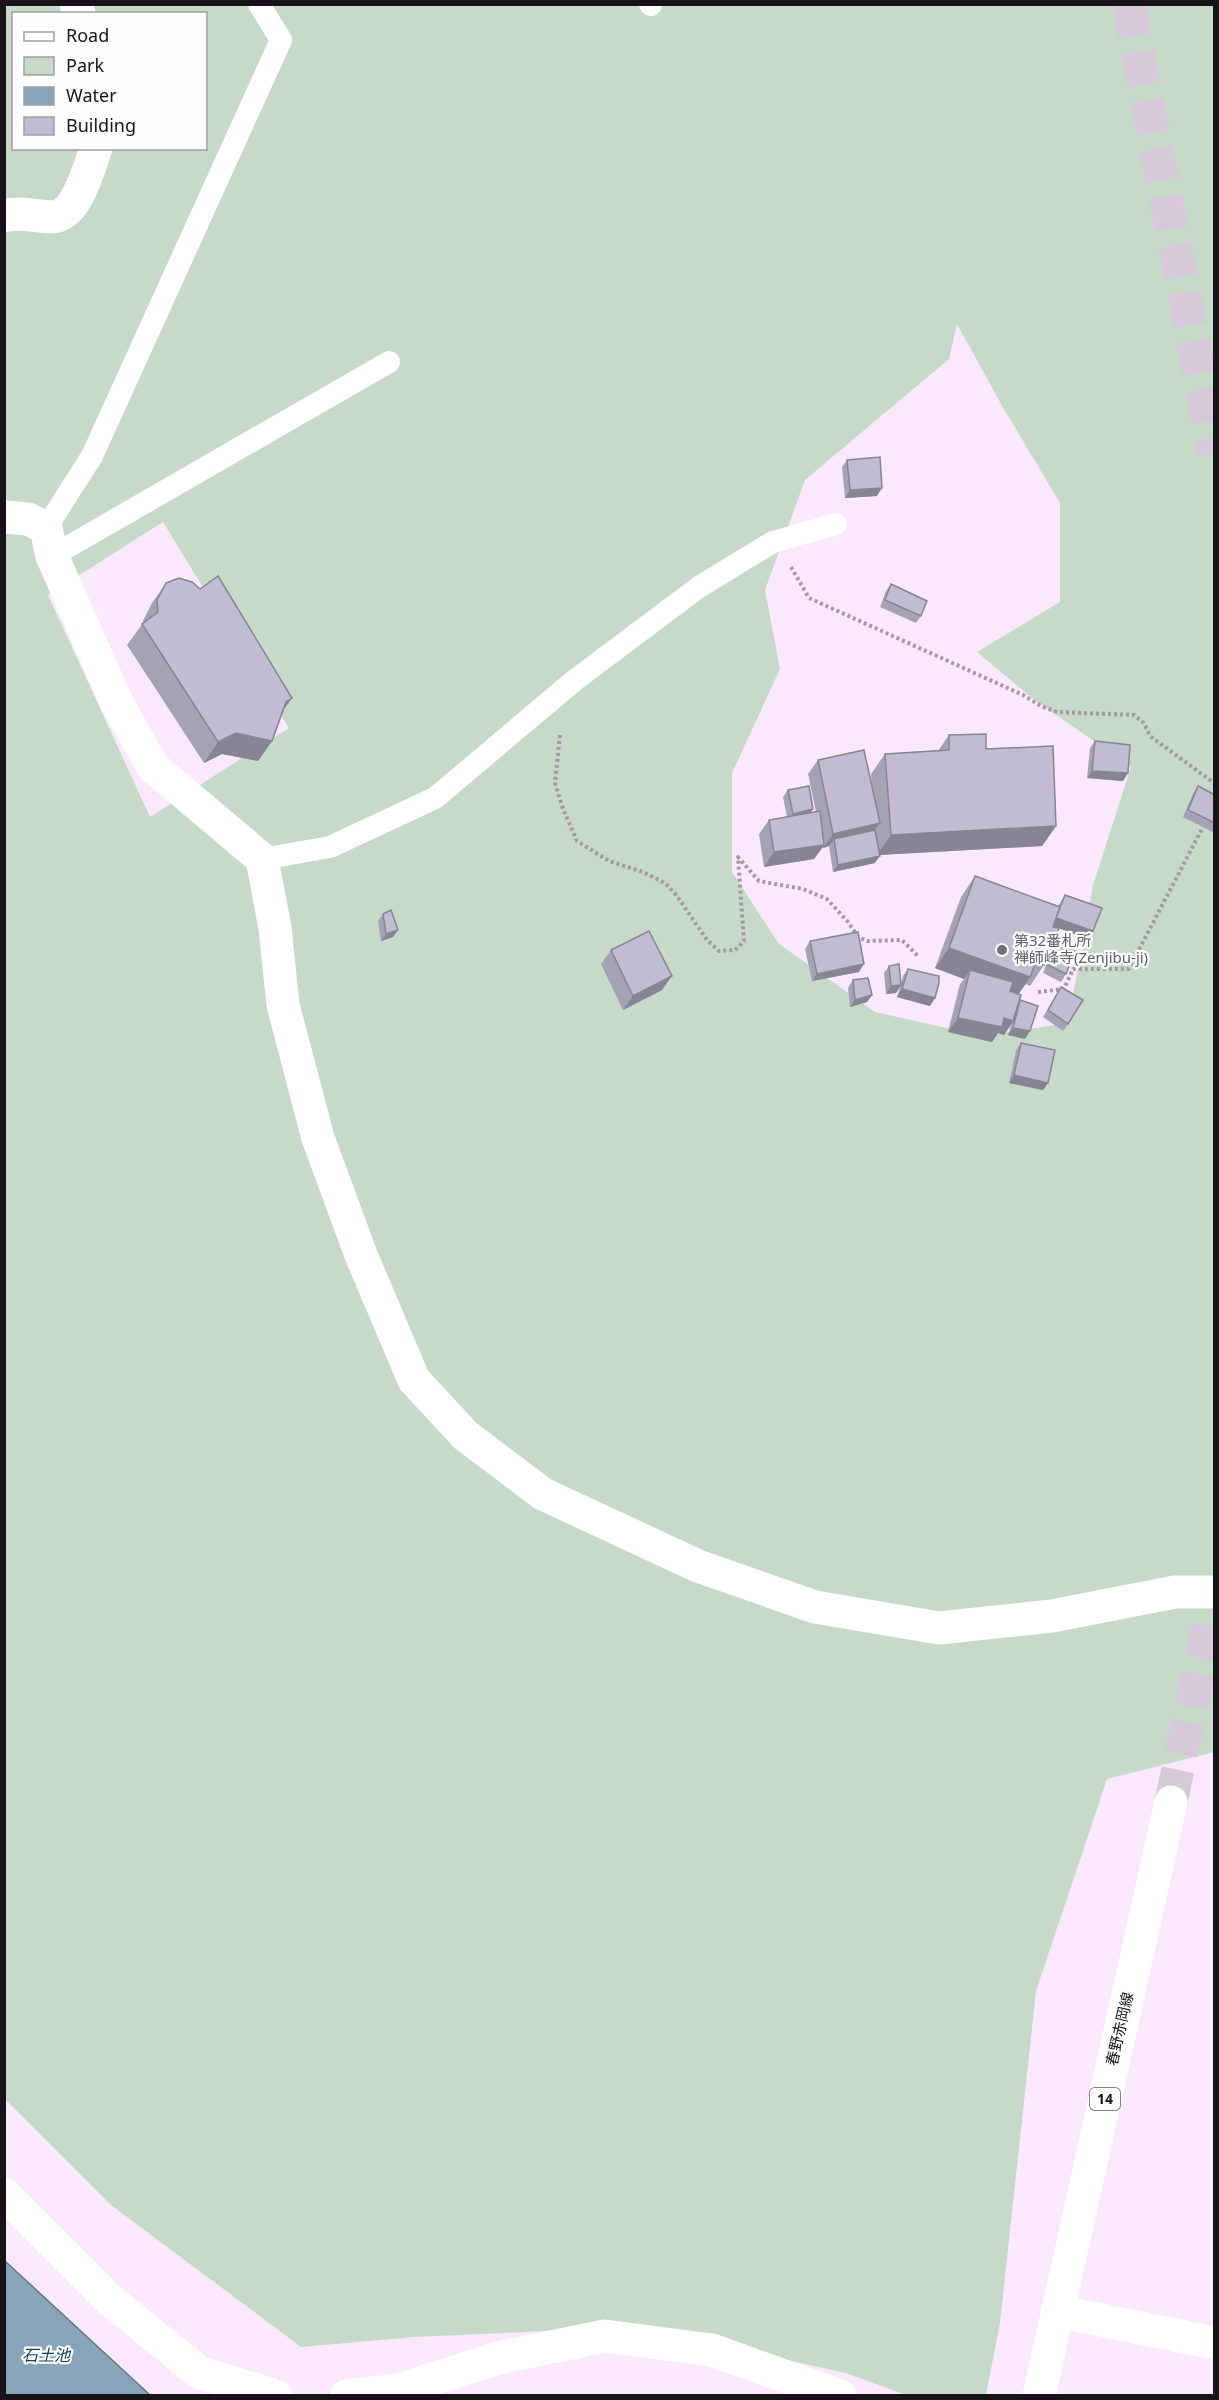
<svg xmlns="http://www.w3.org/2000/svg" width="1219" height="2400" font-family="'Noto Sans','Noto Sans JP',sans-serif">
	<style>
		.green { fill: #c7d9c8; fill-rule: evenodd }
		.water { fill: #88a4b8; stroke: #667888; stroke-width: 1.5 }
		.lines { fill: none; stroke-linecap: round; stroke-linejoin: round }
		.primary-tunnel { stroke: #d8c9da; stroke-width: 33; stroke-dasharray: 33 16; stroke-linecap: butt }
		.path { stroke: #a598a7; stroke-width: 4; stroke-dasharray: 3 3; stroke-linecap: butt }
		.service { stroke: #fff; stroke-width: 22 }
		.minor { stroke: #fff; stroke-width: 33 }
		.primary { stroke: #fff; stroke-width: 33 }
		.wall { fill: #a6a2b5 }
		.shaded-wall { fill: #878493 }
		.building { fill: #c1bcd2; stroke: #878493; stroke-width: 1.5 }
		.worship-dot { fill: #6b7280; stroke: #fdfdfd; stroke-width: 2 }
		.labels { text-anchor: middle; stroke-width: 4.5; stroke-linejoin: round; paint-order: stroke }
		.shield { fill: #fdfdfd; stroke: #5d585d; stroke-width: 1.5 }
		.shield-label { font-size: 14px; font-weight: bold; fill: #181219 }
		.worship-label { font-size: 15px; fill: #5b616d; stroke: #fdfdfd; text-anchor: start }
		.street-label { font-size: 15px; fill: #181219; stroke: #fdfdfd }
		.water-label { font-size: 16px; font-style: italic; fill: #0e4360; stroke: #fdfdfd }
	</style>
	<rect width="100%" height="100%" fill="#fae9fc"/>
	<!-- green -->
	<path class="green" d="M4 5H1214V1752L1107 1779 1036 1991 1000 2323 986 2395H906L846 2373 637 2327 414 2337 301 2347 111 2205 5 2099ZM14 14H206V148H14ZM957 324 1001 404 1060 503V602L977 652 1032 698 1131 767 1093 885 1068 1023 983 1036 875 1012 779 944 732 872V773L780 669 765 590 805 480 949 359ZM163 522 289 728 150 817 48 595Z"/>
	<!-- water -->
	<polygon class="water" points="5,2261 150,2395 5,2395"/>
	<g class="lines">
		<!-- primary-tunnel -->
		<g class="primary-tunnel">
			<polyline points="1129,4 1214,453"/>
			<polyline points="1171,1802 1214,1599"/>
		</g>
		<!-- path -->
		<g class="path">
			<polyline points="791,567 809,598 1023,695 1041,706 1057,712 1134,715 1144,723 1150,736 1214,783"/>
			<polyline points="560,735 555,783 563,809 577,841 609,861 643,872 665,883 677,896 707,940 719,951 735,950 744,941 738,857 759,881 803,889 827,899 848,922 858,937 867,941 902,940 919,957"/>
			<polyline points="1038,992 1064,989 1073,969 1129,969 1204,825"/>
		</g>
		<!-- service -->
		<g class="service">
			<polyline points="650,4 651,5"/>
			<polyline points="46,528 92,456 281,40 259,4"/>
			<polyline points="52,556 389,362"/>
			<polyline points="262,859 330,847 435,798 575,680 699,587 773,542 836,524"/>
		</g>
		<!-- minor -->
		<g class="minor">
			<polyline points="76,4 79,14"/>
			<path d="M4 216C21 211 35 217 52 217 77 216 89 168 96 148"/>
			<polyline points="4,517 28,519 46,528 52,556 116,701 153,767 262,859 275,928 283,1005 318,1138 361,1255 414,1380 466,1436 543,1494 698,1566 815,1607 939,1628 1052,1616 1175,1592 1214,1592"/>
			<polyline points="4,2194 110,2300 200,2373 276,2396"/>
			<polyline points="1057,2311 1214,2343"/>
			<polyline points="346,2396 399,2390 498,2358 605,2336 712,2350 840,2396"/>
		</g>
		<!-- primary -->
		<polyline class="primary" points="1039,2396 1171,1802"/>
	</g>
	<!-- wall -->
	<g class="wall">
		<polygon points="847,460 877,496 845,498 842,467"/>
		<polygon points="166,583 282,712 272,741 258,761 222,754 204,763 127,645 143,623 143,621 152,603"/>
		<polygon points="891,584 921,616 916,623 880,607 886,591"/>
		<polygon points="949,735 986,749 1056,826 1042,846 880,855 875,863 833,872 829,846 823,848 823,847 814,859 764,867 759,834 769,820 787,817 783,797 788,790 813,809 810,813 816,812 808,774 818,760 872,787 871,774 885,754 938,751"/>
		<polygon points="1095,741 1128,773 1123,781 1087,778 1090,748"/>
		<polygon points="1198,786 1215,795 1215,833 1183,817 1193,794"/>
		<polygon points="975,876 1058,906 1065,895 1093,931 1088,939 1059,928 1044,965 1030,986 1026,984 1018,994 1019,1002 1030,1031 1025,1039 1008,1035 1011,1025 1004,1035 998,1033 992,1042 948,1032 960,984 964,979 935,968 961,897"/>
		<polygon points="383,914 398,930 393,937 381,941 378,921"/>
		<polygon points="810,941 859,972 812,981 805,949"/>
		<polygon points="1056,943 1066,974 1061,982 1043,973 1051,951"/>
		<polygon points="611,950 662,990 623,1010 601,964"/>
		<polygon points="889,966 901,983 903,976 908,969 930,1006 897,997 900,987 896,993 886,994 884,973"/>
		<polygon points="853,980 872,995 867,1002 850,1007 848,988"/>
		<polygon points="1061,987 1068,1024 1063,1031 1043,1017"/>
		<polygon points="1021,1043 1048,1083 1043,1090 1009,1083 1016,1051"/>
	</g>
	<!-- shaded-wall -->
	<g class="shaded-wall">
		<polygon points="882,488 877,496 845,498 850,490"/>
		<polygon points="292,698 277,719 286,702"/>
		<polygon points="236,733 272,741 258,761 222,754 204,763 218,742"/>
		<polygon points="1092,771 1128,773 1123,781 1087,778"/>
		<polygon points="813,809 808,816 788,821 793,814"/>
		<polygon points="880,823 870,837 834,839 829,846 823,848 833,834"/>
		<polygon points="1056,826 1042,846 877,855 891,835"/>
		<polygon points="824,845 814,859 764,867 774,852"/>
		<polygon points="880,856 875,863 833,872 838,865"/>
		<polygon points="1055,918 1093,931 1088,939 1050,925"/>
		<polygon points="398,930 393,937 381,941 386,934"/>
		<polygon points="949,948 1030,977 1016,998 970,970 964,979 935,968"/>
		<polygon points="864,964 859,972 812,981 817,974"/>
		<polygon points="672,976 662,990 623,1010 633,996"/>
		<polygon points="901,985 896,993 886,994 891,986"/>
		<polygon points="902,989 935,998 930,1006 897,997"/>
		<polygon points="872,995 867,1002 850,1007 855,1000"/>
		<polygon points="958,1018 1004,1018 1013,1021 1004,1035 998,1033 992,1042 948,1032"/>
		<polygon points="1013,1028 1030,1031 1025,1039 1008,1035"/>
		<polygon points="1014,1075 1048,1083 1043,1090 1009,1083"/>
	</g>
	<!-- building -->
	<g class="building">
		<polygon points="880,457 882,488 850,490 847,460"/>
		<polygon points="218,576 292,698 286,702 272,741 236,733 218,742 142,624 158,612 157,600 166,583 179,578 192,582 200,589"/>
		<polygon points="891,584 927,601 921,616 885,600"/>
		<polygon points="986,734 986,749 1053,746 1056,826 891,835 885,754 949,750 949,735"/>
		<polygon points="1095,741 1130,745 1128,773 1092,771"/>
		<polygon points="864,750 880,823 833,834 818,760"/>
		<polygon points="809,786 813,809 793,814 788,790"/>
		<polygon points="1198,786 1215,795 1215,823 1188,810"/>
		<polygon points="820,811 824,845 774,852 769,820"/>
		<polygon points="875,830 880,856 838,865 834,839"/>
		<polygon points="975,876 1060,907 1053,927 1059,928 1044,965 1036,962 1030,977 949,948"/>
		<polygon points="1065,895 1102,908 1093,931 1056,918"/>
		<polygon points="391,910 398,930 386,934 383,914"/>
		<polygon points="649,931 672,976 633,996 611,950"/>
		<polygon points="858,932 864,964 817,974 810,941"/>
		<polygon points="1056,943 1075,951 1066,974 1048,965"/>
		<polygon points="899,964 901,985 891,986 889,966"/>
		<polygon points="908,969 939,976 939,983 935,998 902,989"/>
		<polygon points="970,970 1013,982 1010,991 1021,995 1013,1021 1004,1018 1002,1027 958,1018"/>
		<polygon points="868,978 872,995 855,1000 853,980"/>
		<polygon points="1061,987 1083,1000 1068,1024 1048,1010"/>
		<polygon points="1020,1000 1038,1006 1030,1031 1013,1028"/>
		<polygon points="1021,1043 1055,1050 1048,1083 1014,1075"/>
	</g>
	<!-- markers -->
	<circle class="worship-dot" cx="1002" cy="950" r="6"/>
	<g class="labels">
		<!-- shield labels -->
		<rect class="shield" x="1090" y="2088" width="30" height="22" rx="4.5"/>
		<g class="shield-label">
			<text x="1105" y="2104">14</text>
		</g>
		<!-- worship labels -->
		<g class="worship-label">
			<text x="1014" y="946">第32番札所<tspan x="1014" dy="17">禅師峰寺(Zenjibu-ji)</tspan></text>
		</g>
		<!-- street labels -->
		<g class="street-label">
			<text transform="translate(1120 2029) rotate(-77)" y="5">春野赤岡線</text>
		</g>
		<!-- water labels -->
		<g class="water-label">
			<text x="46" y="2361">石土池</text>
		</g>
	</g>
	<!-- border -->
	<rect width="1219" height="2400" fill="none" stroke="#181219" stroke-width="12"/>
	<!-- legend -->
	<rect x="12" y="12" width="195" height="138" fill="#fdfdfd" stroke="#a19fa2" stroke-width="1.5"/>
	<rect x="24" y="32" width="30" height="9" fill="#ffffff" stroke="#a19fa2" stroke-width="1.5"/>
	<text x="66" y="42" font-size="18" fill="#181219">Road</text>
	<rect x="24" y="57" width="30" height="18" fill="#c7d9c8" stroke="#a19fa2" stroke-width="1.5"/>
	<text x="66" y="72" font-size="18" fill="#181219">Park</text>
	<rect x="24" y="87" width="30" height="18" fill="#88a4b8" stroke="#a19fa2" stroke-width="1.5"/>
	<text x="66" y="102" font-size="18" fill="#181219">Water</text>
	<rect x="24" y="117" width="30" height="18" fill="#c1bcd2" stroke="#a19fa2" stroke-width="1.5"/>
	<text x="66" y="132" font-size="18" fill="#181219">Building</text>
</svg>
